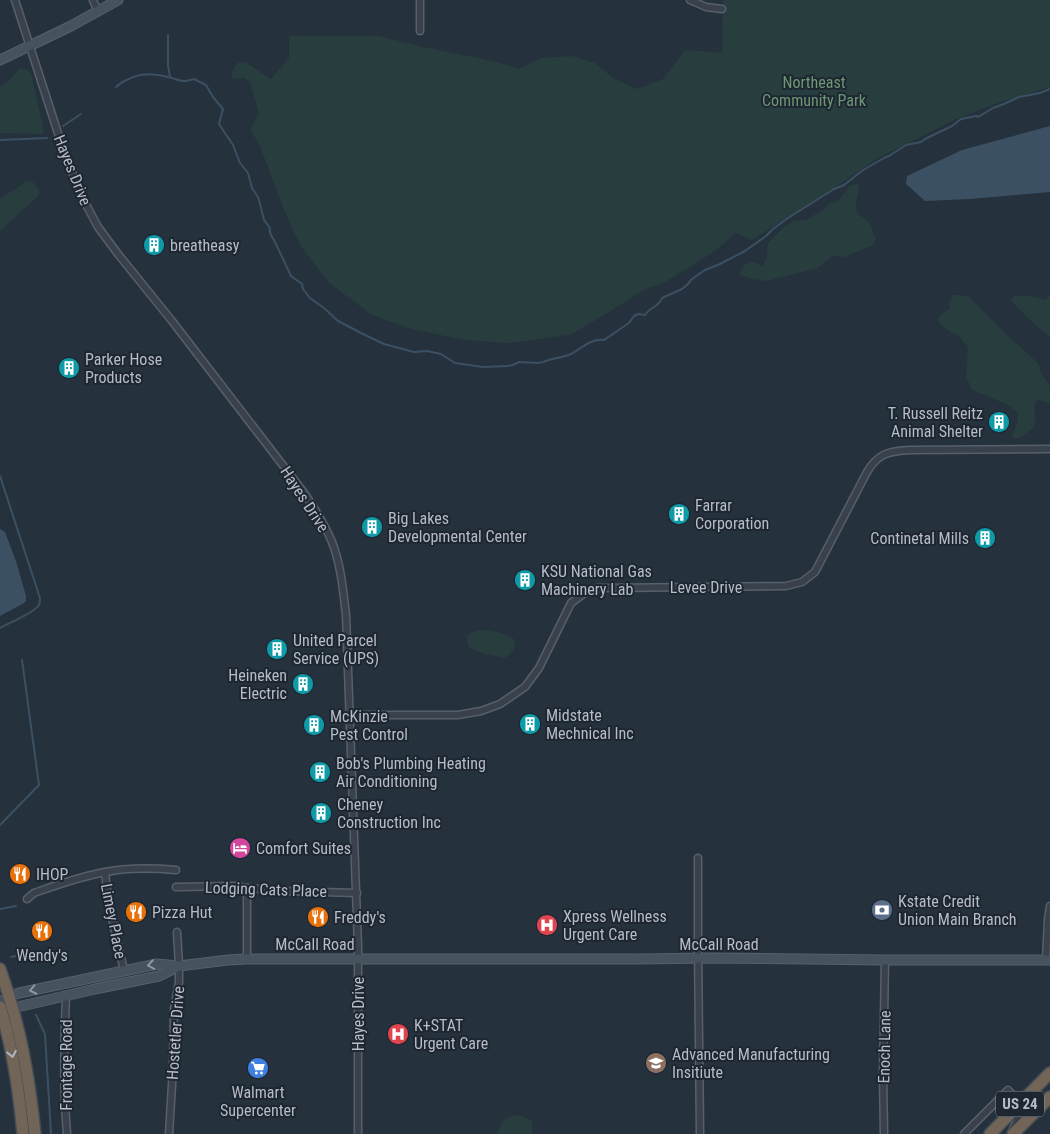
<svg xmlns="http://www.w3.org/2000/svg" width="1050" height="1134" font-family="'Roboto Condensed',sans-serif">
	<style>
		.green { fill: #283e3e }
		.water { fill: #3c5064 }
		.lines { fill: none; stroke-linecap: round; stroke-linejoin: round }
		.stream { stroke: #3c5064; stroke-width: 2 }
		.street-casing { stroke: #57606a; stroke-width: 9 }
		.secondary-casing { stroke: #57606a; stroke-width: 11 }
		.highway-casing { stroke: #444d57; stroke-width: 14 }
		.street { stroke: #39424c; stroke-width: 6 }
		.secondary { stroke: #47525f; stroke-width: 9 }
		.highway { stroke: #726557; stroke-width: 11 }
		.oneway { stroke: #8e98a3 }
		.oneway2 { stroke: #aeb4bc }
		.labels { text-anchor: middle; stroke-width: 4; stroke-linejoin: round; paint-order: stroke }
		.shield { fill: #1e2731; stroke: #88909a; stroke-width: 1 }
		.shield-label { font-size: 15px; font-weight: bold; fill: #b5bdc7 }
		.park-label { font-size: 16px; fill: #6e9774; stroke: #1e2731 }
		.street-label { font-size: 16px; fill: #b5bdc7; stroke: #1e2731 }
		.poi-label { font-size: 16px; fill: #b5bdc7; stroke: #1e2731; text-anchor: start }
	</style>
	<rect width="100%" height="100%" fill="#25313c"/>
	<!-- green -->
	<g class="green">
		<path d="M723 0H1050V87L998 103 956 119 876 159 840 184 752 240 736 233C713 255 685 270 658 286H652L642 291 606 314 572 334 541 339 509 343 464 340 412 329 372 315 328 282 300 245 284 210 260 146 250 129 259 113 250 83 245 78 232 79V71L237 63 245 62 271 79 289 58V36H379L419 46 497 62 519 69 541 58 572 56 595 63 613 78 637 89 663 79 685 50 722 53Z"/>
		<polygon points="19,69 25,69 31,73 44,131 42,134 0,133 0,87 9,81"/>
		<polygon points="26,181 33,182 40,192 37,197 0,231 0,198 16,189"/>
		<path d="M858 184 859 191 856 202 857 214C871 221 871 225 876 239L872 246 844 257 832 256 818 268 767 281 753 279 740 275 742 267 751 261 763 266 767 255 768 243 783 228 793 221 806 220 826 208 829 203 837 202 850 186Z"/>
		<polygon points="1050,294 1050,337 1032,322 1011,301 1014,296 1028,296 1046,300"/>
		<path d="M953 295H959L969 297 1005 333 1034 359 1039 365 1041 373 1050 386V404L1039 400 1035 402C1033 415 1040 422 1029 431 1024 435 1020 438 1015 439L1012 435C1017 428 1018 421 1017 412L1006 404 972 390 966 376 968 347 959 336 949 331 939 323C936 314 945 313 950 308L949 301Z"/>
		<path d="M478 630C492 630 504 632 515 640L513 651 505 658 485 654 468 647 467 641V636L470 633Z"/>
		<path d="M515 1115 521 1116 532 1120V1134H498C499 1123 504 1118 515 1115Z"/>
	</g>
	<!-- water -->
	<g class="water">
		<polygon points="1050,126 1050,192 971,199 925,201 906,184 907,176 962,150"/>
		<polygon points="0,529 5,532 16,561 26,596 26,601 24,603 0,616"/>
	</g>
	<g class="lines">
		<!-- stream -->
		<g class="stream">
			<polyline points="168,35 168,65 170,77"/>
			<path d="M116 87C131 74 150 72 168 77 180 80 182 83 194 79L206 85 213 97 223 109 219 124 233 145 240 163 248 173 252 188 258 197 260 204 264 220 270 228C269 233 271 236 274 240L291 276 302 284 303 289 310 298 324 308 338 321 361 333 384 344 414 352 427 351 441 354 455 363 483 367 508 366 513 365 519 362 538 363 543 362C552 358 562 358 571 354 581 349 591 338 604 340L629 323 634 316 638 314 645 315C650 307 659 307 662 298L682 289 687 285 692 279 705 270 718 265 745 251 766 236 773 229 788 218 834 189 844 185 863 170 886 157 889 156 906 145 921 142 925 139 952 126 961 119 976 116 978 117 993 108 1004 104 1019 97 1040 93 1050 89"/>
			<polyline points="63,126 81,114"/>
			<polyline points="0,140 47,138"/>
			<path d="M0 476 40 598C40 601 40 603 39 605 34 613 9 623 0 628"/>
			<polyline points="0,825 39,785 22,660"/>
			<polyline points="0,909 16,906"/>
			<polyline points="11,957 26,954"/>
			<polyline points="36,1015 45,1034 51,1134"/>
		</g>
		<!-- street casing -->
		<g class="street-casing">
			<g id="street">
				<path d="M15 0 65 155 82 197 98 227 118 254 172 321 305 494C315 509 325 525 332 542 341 565 343 590 346 615L358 947V1134"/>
				<polyline points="93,0 98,12"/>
				<polyline points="420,0 420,31"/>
				<polyline points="690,0 706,7 722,9"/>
				<path d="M349 715H458L481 711 500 704 525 687 539 668 571 603 586 592 598 588H608L786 586 802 582 815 572 867 472C878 453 890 451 910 450L1050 449"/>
				<polyline points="698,858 698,945 700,1134"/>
				<path d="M105 872C108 905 116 937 124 970"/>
				<polyline points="176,887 236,886 247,888 286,891 357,893"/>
				<polyline points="247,888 247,959"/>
				<path d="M27 899 34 893C57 885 81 876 106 872 129 867 152 868 176 870"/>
				<polyline points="1046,960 1048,920 1050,906"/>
				<path d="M66 996C64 1042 63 1088 67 1134"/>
				<polyline points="169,1134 173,1068 174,1009 179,982 179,966 177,932"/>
				<polyline points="884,1134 883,1076 885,960"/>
				<path d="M964 1134 1008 1090C1011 1094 1017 1098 1019 1103 1021 1111 1016 1124 1012 1131"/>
			</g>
		</g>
		<!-- secondary casing -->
		<g class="secondary-casing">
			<g id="secondary">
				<polyline points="0,60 71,26 118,0"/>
				<polyline points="0,1002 10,996 19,993 157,964 179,966 228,960 247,959 639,959 710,958 885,960 1050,960"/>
				<polyline points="7,1006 13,1008 95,989 159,976 179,966"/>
			</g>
		</g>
		<!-- highway casing -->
		<g class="highway-casing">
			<g id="highway">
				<path d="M0 969C20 1025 29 1075 35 1134"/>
				<path d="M0 1007C13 1049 19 1091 23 1134"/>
				<polyline points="990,1134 1050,1073"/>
				<polyline points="1013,1134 1050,1097"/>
			</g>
		</g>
		<!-- street -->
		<use href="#street" class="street"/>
		<!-- secondary -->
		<use href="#secondary" class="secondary"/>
		<!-- highway -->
		<use href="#highway" class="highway"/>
	</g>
	<!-- one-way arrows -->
	<defs><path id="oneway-chevron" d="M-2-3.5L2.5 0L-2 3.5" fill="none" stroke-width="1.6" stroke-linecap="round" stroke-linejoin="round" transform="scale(1.25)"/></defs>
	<g class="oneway">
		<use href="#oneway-chevron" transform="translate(151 965) rotate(171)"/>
		<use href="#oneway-chevron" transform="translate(33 990) rotate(168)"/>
	</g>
	<use class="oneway2" href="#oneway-chevron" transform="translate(12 1054) rotate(79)"/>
	<!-- icons -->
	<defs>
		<g id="building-disc" transform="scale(1.125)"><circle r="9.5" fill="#0f9aa8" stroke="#1e2731"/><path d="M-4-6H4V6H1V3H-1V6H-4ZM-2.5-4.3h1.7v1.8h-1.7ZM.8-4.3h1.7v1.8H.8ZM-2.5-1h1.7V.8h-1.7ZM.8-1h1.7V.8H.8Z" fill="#fff"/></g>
		<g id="hotel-disc" transform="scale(1.125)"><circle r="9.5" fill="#d1479c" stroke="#1e2731"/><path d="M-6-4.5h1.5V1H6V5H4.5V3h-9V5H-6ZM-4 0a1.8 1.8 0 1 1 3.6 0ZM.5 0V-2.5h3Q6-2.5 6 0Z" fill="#fff"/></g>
		<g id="restaurant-disc" transform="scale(1.125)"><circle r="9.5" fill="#e8710a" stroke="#1e2731"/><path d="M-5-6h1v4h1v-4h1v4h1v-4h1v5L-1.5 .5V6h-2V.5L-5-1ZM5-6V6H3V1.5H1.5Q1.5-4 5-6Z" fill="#fff"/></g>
		<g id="bank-disc" transform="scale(1.125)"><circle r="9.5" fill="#5c6f8a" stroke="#1e2731"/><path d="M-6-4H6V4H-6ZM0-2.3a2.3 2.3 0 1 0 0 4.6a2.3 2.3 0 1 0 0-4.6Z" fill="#fff"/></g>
		<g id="hospital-disc" transform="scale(1.125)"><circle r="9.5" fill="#e0444e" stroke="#1e2731"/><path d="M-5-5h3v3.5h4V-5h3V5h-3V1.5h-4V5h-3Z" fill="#fff"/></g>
		<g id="university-disc" transform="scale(1.125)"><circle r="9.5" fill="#8d6e63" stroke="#1e2731"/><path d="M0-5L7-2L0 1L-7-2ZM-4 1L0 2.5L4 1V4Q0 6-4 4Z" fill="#fff"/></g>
		<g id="supermarket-disc" transform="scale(1.125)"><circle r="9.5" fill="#3f7fe0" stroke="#1e2731"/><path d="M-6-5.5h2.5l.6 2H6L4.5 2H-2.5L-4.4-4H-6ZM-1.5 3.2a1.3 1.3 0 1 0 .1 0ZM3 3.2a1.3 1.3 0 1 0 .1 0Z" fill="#fff"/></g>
	</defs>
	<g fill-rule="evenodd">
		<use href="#building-disc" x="154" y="245"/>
		<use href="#building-disc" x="69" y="368"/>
		<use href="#building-disc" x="999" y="422"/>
		<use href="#building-disc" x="679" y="514"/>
		<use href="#building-disc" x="372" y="527"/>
		<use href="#building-disc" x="985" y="538"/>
		<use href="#building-disc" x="525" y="580"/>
		<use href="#building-disc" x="277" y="649"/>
		<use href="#building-disc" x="303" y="684"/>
		<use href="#building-disc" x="530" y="724"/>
		<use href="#building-disc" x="314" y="725"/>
		<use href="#building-disc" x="320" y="772"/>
		<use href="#building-disc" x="321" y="813"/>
		<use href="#hotel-disc" x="240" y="848"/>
		<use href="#restaurant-disc" x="20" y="874"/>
		<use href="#bank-disc" x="882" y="910"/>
		<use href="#restaurant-disc" x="136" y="912"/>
		<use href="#restaurant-disc" x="318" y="917"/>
		<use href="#hospital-disc" x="547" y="925"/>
		<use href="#restaurant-disc" x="42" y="931"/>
		<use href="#hospital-disc" x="398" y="1034"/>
		<use href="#university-disc" x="656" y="1063"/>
		<use href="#supermarket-disc" x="258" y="1068"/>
	</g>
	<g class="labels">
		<!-- shield labels -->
		<rect class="shield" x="996" y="1091.5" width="48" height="25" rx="4"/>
		<g class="shield-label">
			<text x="1020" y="1109">US 24</text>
		</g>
		<!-- park labels -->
		<g class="park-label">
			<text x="814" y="88">Northeast<tspan x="814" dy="18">Community Park</tspan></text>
		</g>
		<!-- street labels -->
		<g class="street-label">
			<text transform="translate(73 170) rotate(68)" y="6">Hayes Drive</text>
			<text transform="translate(305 499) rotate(57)" y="6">Hayes Drive</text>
			<text x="706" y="593">Levee Drive</text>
			<text transform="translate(266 889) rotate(2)" y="6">Lodging Cats Place</text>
			<text transform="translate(114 921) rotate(79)" y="6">Limey Place</text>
			<text x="315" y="950">McCall Road</text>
			<text x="719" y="950">McCall Road</text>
			<text transform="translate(358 1014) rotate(-90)" y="6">Hayes Drive</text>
			<text transform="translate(175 1033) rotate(-86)" y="6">Hostetler Drive</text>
			<text transform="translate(884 1047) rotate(-89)" y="6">Enoch Lane</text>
			<text transform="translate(66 1065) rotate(-90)" y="6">Frontage Road</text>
		</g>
		<!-- poi labels -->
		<g class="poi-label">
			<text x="170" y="251">breatheasy</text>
			<text x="85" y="365">Parker Hose<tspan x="85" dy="18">Products</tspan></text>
			<text x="983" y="419" text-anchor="end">T. Russell Reitz<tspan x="983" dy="18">Animal Shelter</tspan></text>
			<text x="695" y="511">Farrar<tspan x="695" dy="18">Corporation</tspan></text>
			<text x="388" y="524">Big Lakes<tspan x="388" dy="18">Developmental Center</tspan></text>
			<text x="969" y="544" text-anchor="end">Continetal Mills</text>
			<text x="541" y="577">KSU National Gas<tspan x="541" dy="18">Machinery Lab</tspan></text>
			<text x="293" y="646">United Parcel<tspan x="293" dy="18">Service (UPS)</tspan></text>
			<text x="287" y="681" text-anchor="end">Heineken<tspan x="287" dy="18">Electric</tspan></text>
			<text x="546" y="721">Midstate<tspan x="546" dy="18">Mechnical Inc</tspan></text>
			<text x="330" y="722">McKinzie<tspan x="330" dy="18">Pest Control</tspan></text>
			<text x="336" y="769">Bob's Plumbing Heating<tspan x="336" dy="18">Air Conditioning</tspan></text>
			<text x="337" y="810">Cheney<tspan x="337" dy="18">Construction Inc</tspan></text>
			<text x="256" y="854">Comfort Suites</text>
			<text x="36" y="880">IHOP</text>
			<text x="898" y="907">Kstate Credit<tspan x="898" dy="18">Union Main Branch</tspan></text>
			<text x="152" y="918">Pizza Hut</text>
			<text x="563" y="922">Xpress Wellness<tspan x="563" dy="18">Urgent Care</tspan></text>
			<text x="334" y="923">Freddy's</text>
			<text x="42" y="961" text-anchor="middle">Wendy's</text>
			<text x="414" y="1031">K+STAT<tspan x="414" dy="18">Urgent Care</tspan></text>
			<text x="672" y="1060">Advanced Manufacturing<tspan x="672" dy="18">Insitiute</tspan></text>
			<text x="258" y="1098" text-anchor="middle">Walmart<tspan x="258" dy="18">Supercenter</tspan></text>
		</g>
	</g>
</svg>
